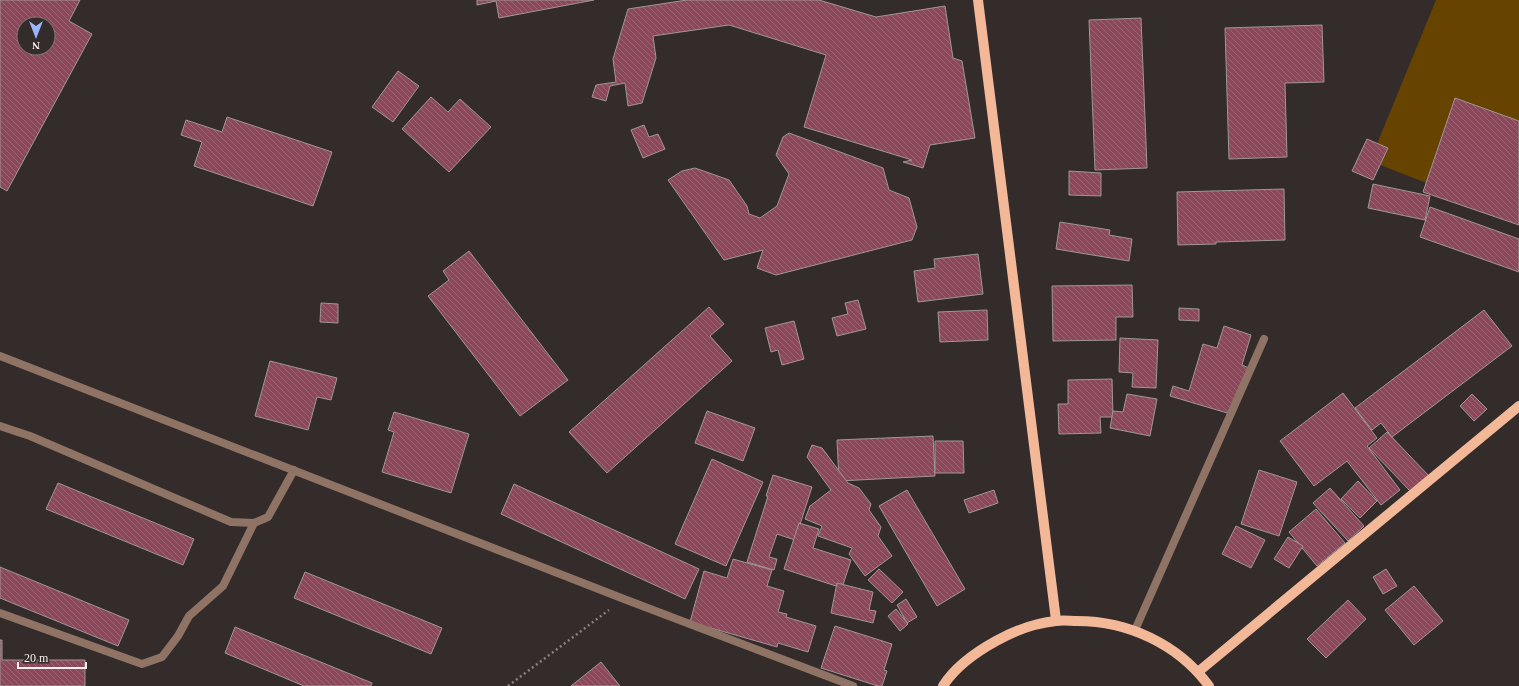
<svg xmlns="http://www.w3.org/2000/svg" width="1519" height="686" font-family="'Times New Roman',serif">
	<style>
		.garden { fill: #674300 }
		.building { fill: url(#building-back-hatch); stroke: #9f9698; fill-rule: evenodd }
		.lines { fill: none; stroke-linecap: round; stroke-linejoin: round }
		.path { stroke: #888281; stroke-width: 2.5; stroke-dasharray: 2 3; stroke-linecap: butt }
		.street { stroke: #8f7364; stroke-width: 8 }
		.primary { stroke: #f2b897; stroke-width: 10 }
	</style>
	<defs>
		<pattern id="building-back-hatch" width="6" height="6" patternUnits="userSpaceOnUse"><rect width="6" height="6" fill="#8c485b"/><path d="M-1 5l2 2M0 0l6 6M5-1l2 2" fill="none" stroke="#9d6373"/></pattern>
	</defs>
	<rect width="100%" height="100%" fill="#332c2b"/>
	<!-- garden -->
	<polygon class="garden" points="1436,0 1519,0 1519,219 1370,161"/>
	<!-- building -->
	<g class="building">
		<path d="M0 0H80L69 21 92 34 7 191 0 187ZM24 24H48V48H24Z"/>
		<polygon points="477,0 594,0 499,18 496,1 477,5"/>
		<polygon points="687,0 819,0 876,17 945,6 953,58 962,61 975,138 930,145 923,168 903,162 912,160 804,127 826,55 729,25 653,36 656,58 642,103 628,106 625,83 610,86 606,101 592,97 596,85 616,82 613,59 628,9"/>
		<polygon points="1141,18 1147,168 1095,170 1089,20"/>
		<polygon points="1322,25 1324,82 1285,83 1287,157 1229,159 1225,28"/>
		<polygon points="398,71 419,86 393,122 372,107"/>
		<polygon points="431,97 448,112 460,99 491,127 449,172 402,129"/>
		<polygon points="1455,98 1519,121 1519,225 1423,192"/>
		<polygon points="227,117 332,152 313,206 194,166 202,142 181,135 186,120 222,132"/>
		<polygon points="644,125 649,137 658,134 665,149 643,158 631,130"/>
		<polygon points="789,133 883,168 889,190 909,198 917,227 912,240 776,275 757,268 763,250 724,260 668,180 682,171 695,168 729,180 747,206 749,214 760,218 777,206 789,174 776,155 783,137"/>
		<polygon points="1367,139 1388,148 1373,180 1352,171"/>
		<polygon points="1069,171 1101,173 1101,196 1069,195"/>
		<polygon points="1373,184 1430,196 1425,220 1368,208"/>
		<polygon points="1284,189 1285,240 1216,242 1216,244 1178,245 1177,192"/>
		<polygon points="1430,207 1519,239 1519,272 1420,237"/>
		<polygon points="1060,222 1110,230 1109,235 1132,239 1129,261 1056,249"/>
		<polygon points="469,251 568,380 520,416 428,296 449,280 443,271"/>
		<polygon points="978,254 983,294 918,302 914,271 935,268 934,259"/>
		<polygon points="1132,285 1133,317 1116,317 1116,340 1053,341 1052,286"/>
		<polygon points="858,300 866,329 837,336 832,318 848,314 845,303"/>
		<polygon points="321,303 338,304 338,323 320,322"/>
		<polygon points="709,307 724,324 710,336 732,361 607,473 569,432"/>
		<polygon points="1179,308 1199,309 1199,321 1179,320"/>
		<polygon points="987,310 988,340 940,342 938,312"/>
		<polygon points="1484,310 1512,346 1392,437 1381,423 1372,430 1355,408"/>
		<polygon points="794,321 804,359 782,365 778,350 771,352 765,328"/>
		<polygon points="1224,326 1251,335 1242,365 1249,368 1234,415 1170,396 1173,386 1189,391 1203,344 1217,348"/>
		<polygon points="1120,338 1158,340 1156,388 1132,387 1133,373 1119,372"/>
		<polygon points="270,361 337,378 331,400 317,397 308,430 255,416"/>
		<polygon points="1112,379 1113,417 1100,417 1101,433 1059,434 1058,404 1068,404 1068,380"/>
		<polygon points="1343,393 1377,438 1367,446 1400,490 1381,505 1347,461 1314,486 1280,441"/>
		<polygon points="1127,394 1157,399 1150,436 1110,428 1113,411 1123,412"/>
		<polygon points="1472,394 1487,409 1474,421 1460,406"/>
		<polygon points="707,411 755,428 743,461 695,443"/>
		<polygon points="394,412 469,434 451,493 382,472 394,432 388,430"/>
		<polygon points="1387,432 1429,476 1411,492 1369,448"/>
		<polygon points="933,436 935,476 839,481 837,440"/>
		<polygon points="935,441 963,441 964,473 935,473"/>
		<polygon points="812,445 822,448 848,483 859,488 871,504 869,510 881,527 878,536 892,556 865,576 849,554 852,548 818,536 822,526 805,519 810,506 831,490 807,457"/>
		<polygon points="712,459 763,482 726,566 675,544"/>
		<polygon points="1259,470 1297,482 1279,536 1241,524"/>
		<polygon points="773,475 812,487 795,540 777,534 769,557 777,559 774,570 747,562 768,496 766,496"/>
		<polygon points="1358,481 1377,501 1360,518 1341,499"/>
		<polygon points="58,483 194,539 183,565 46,509"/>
		<polygon points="514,484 699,569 685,599 501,514"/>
		<polygon points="1330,488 1364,526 1348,541 1313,503"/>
		<polygon points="907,490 965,589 937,606 879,506"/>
		<polygon points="994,490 998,503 969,513 964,500"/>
		<polygon points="1316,509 1345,543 1317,566 1289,532"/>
		<polygon points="799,523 819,529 813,548 851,560 842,588 784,569"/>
		<polygon points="1236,526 1265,540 1251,568 1222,554"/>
		<polygon points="1288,537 1303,546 1289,568 1274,559"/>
		<polygon points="733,559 772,570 767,586 784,591 778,612 787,614 786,617 816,626 808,652 778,643 777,647 690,622 704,571 727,578"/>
		<polygon points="0,567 129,620 118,646 0,598"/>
		<polygon points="879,569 903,592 892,603 868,580"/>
		<polygon points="1386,569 1397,586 1383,594 1373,577"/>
		<polygon points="305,572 442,628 431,654 294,598"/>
		<polygon points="837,583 873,592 869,610 876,611 873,623 831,613"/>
		<polygon points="1414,586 1443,621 1414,645 1385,610"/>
		<polygon points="906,599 917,617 907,623 897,605"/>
		<polygon points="1348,600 1366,619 1326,658 1307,639"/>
		<polygon points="896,609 908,624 900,631 888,616"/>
		<polygon points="835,626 892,644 884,670 887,671 882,686 878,686 821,668"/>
		<polygon points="235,627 372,683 371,686 304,686 225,653"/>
		<polygon points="0,640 2,640 2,660 85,660 85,686 0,686"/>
		<polygon points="601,662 620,686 571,686"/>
	</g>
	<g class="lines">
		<!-- path -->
		<polyline class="path" points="508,686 609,610"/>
		<!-- street -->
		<g class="street">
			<polyline points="0,356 624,599 853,686"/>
			<polyline points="0,426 30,436 231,522 254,523 268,517 294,470"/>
			<polyline points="0,613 142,664 162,657 178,636 189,616 223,586 254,523"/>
			<polyline points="1135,630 1264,339"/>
		</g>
		<!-- primary -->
		<g class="primary">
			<polyline points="978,0 1056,620"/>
			<polyline points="1198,672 1519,406"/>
			<path d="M943 686C955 667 976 652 996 641 1014 631 1035 623 1056 621 1063 620 1070 621 1077 621 1128 621 1178 644 1209 686"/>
		</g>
	</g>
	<!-- north arrow -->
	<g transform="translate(36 36) rotate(180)"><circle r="19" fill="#332c2b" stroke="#807a79"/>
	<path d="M0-3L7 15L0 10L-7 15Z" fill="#9bb5fd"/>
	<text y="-6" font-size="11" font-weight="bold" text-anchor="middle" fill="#f4efee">N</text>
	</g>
	<!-- scale -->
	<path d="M18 662v6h68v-6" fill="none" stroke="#f4efee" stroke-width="2"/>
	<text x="24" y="662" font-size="12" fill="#f4efee" stroke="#332c2b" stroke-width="3" paint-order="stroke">20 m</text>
</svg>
